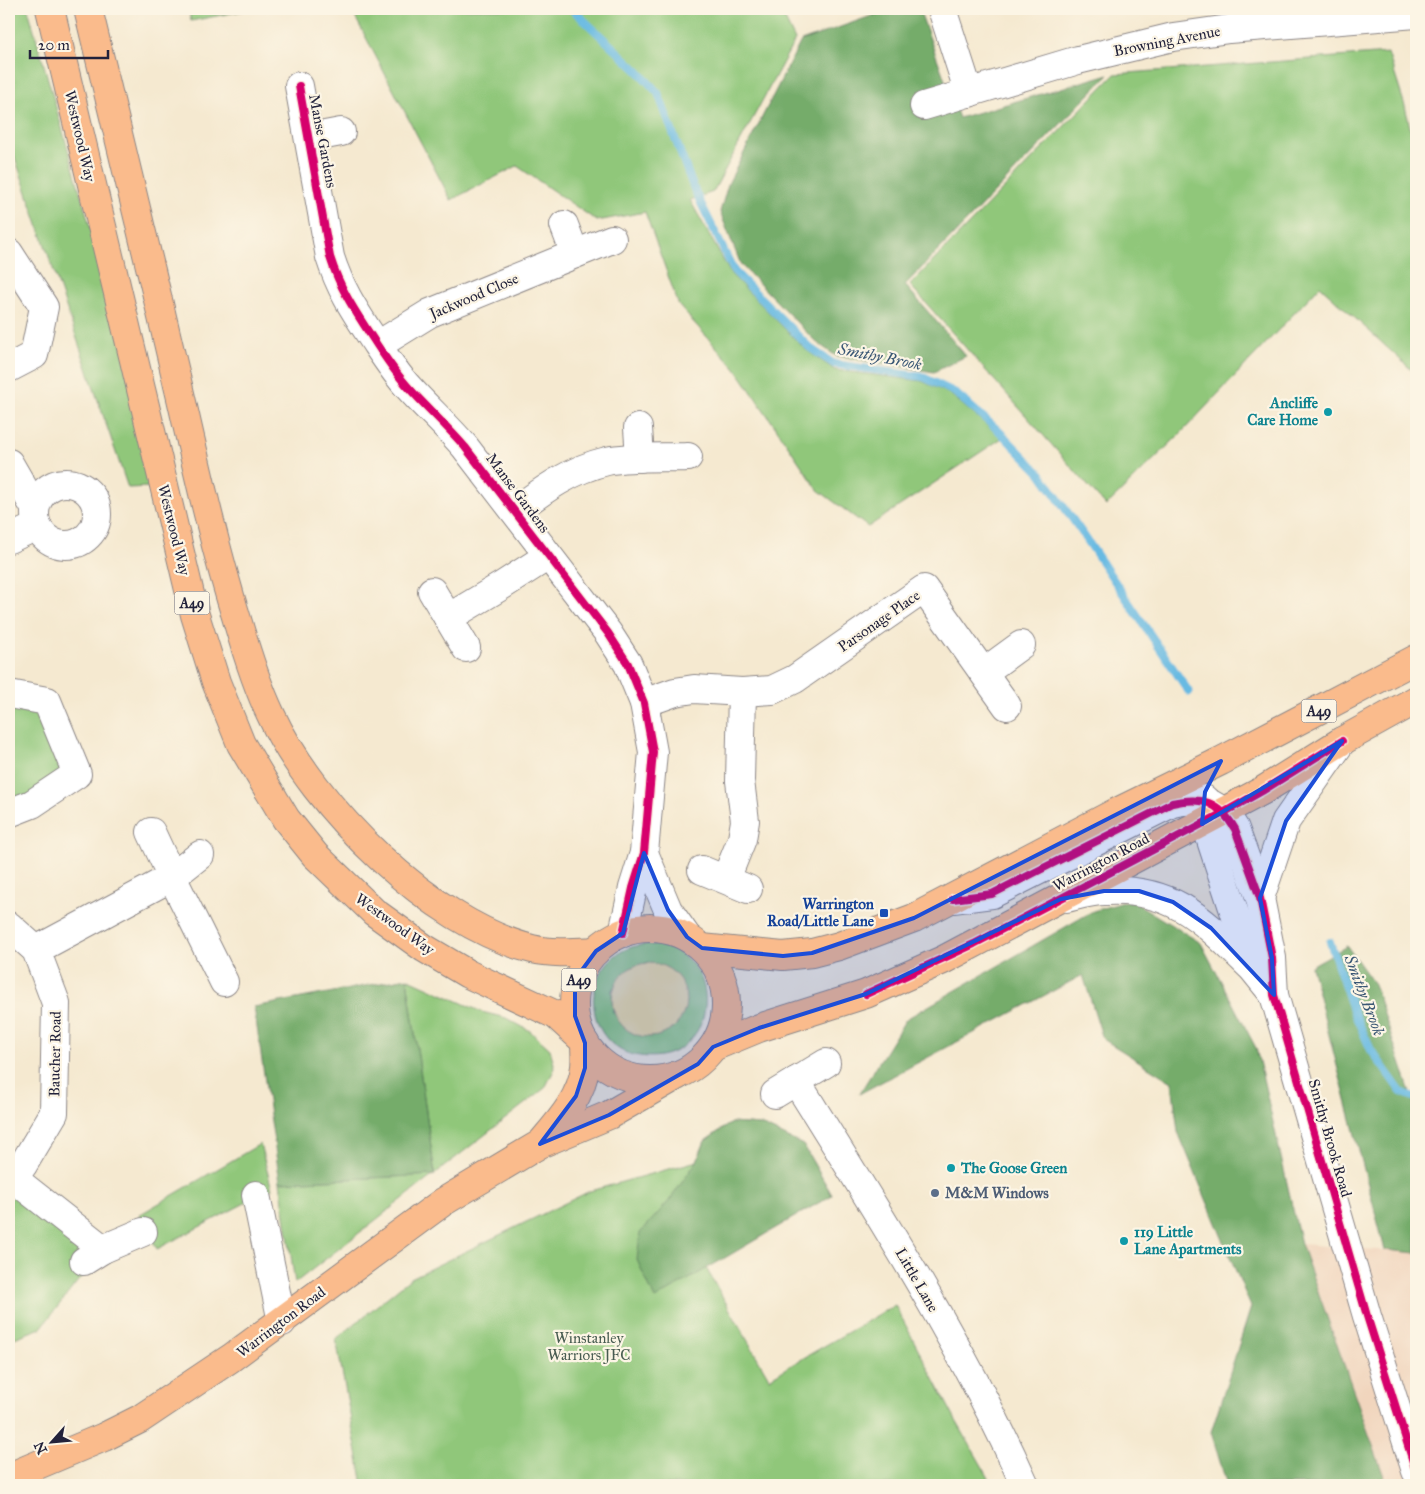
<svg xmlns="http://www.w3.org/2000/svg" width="1425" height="1494" font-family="'IM FELL Great Primer',serif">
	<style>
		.built { fill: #f1d5bd }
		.green { fill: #90c77a; stroke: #59745a; fill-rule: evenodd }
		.forest { fill: #74ac6a; stroke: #4b6752 }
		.sand { fill: #eeda9e; stroke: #887e6c }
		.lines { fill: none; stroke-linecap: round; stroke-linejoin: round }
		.stream { stroke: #67bae2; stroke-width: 8 }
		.minor-casing { stroke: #8c8686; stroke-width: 30 }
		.major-casing { stroke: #8c8686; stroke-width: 30 }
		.highway-casing { stroke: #8c8686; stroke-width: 30 }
		.minor { stroke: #fff; stroke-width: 28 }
		.major { stroke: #fabb8c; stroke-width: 28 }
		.highway { stroke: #fabb8c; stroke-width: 28 }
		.cycleway-casing { stroke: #fcf5e5; stroke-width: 11 }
		.cycleway { stroke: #d6006c; stroke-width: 8 }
		.marked { fill: #1d4ed8; fill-opacity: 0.2; stroke: #1d4ed8; stroke-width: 4; stroke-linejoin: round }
		.culture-dot { fill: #0f9aa8; stroke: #fcf5e5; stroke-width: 2 }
		.transit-dot { fill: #1a4fb4; stroke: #fcf5e5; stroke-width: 2 }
		.service-dot { fill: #5c6f8a; stroke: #fcf5e5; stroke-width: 2 }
		.labels { text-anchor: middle; stroke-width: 4.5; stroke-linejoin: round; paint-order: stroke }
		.shield { fill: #fcf5e5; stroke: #63616e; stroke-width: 1 }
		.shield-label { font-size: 14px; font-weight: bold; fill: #22223b }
		.street-label { font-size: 15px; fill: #22223b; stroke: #fcf5e5 }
		.culture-label { font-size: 15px; font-weight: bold; fill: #0d838f; stroke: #fcf5e5; text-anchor: start }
		.transit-label { font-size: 15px; font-weight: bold; fill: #164399; stroke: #fcf5e5; text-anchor: end }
		.service-label { font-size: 15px; font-weight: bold; fill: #4e5e75; stroke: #fcf5e5; text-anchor: start }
		.park-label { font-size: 15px; fill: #485c51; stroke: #fcf5e5 }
		.water-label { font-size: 16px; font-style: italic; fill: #3a5775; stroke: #fcf5e5 }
	</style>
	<rect width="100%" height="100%" fill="#fcf5e5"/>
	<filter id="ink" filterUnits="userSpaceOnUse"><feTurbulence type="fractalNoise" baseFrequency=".02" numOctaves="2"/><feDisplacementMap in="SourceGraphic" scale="10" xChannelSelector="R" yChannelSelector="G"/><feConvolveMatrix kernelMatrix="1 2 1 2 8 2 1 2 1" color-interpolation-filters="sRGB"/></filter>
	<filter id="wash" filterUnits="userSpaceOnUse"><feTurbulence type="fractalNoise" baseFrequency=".0096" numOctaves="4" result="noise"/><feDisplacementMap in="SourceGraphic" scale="20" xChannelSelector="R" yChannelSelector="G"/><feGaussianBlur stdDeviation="1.12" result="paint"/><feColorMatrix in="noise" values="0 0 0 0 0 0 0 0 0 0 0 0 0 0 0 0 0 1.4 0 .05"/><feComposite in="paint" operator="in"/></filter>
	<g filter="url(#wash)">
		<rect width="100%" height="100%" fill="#f5e9d0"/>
		<!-- built -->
		<polygon class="built" points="1301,1244 1416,1253 1416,1485 1387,1485"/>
		<!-- green -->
		<g class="green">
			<polygon points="9,9 28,9 139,398 150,487 128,488 9,140"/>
			<polygon points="188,9 252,9 191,21"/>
			<polygon points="351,9 780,9 795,40 713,192 690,200 731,274 805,349 835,370 922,381 950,394 1002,438 868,527 818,490 736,369 679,306 645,212 597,221 517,166 451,200"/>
			<polygon points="1388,53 1405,106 1416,153 1416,374 1320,286 1182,432 1106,506 910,285 1115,74"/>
			<polygon points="9,694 47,701 77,774 9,810"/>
			<path d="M647 944C653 945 660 945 666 947 732 967 711 1072 634 1055 617 1052 602 1037 597 1021 587 992 600 959 629 948 634 946 641 945 647 944ZM649 962 613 1013 612 990 626 971Z"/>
			<polygon points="407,978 482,1012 506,1018 530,1031 550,1049 555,1068 545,1088 295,1283 280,1182 435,1175"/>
			<polygon points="731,1123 761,1125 803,1145 832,1195 706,1268 769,1378 895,1305 955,1419 993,1485 363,1485 336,1339 411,1278 590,1191 697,1161 705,1141"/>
			<polygon points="260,1144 272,1189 157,1249 139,1215"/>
			<polygon points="9,1185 103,1249 41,1328 9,1340"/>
		</g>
		<!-- forest -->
		<g class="forest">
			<polygon points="891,9 919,9 959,118 1109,74 905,285 966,356 934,372 836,356 816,342 741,265 720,212 728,184 801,41"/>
			<polygon points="1131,900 1201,943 1256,1048 1301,1244 1387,1485 1227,1485 1211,1432 1251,1307 1178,1132 1172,1082 1103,1039 1083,975 859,1094 906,1019 1093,911"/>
			<polygon points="1347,946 1374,984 1416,1110 1416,1253 1385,1250 1311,966"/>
			<polygon points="407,978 435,1175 280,1182 254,1007"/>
			<polygon points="731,1123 761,1125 803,1145 832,1195 655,1299 637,1260 640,1233 669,1201 697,1161 705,1141"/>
		</g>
		<!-- sand -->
		<circle class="sand" cx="649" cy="1000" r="37"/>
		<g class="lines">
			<!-- stream -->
			<g class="stream">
				<polyline points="572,9 638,71 658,93 694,189 734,271 810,348 834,364 923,377 954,392 998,430 1040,473 1085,537 1189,692"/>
				<polyline points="1330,942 1353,1010 1371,1050 1401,1092 1416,1098"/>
			</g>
		</g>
	</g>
	<g filter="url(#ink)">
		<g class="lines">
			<!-- minor casing -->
			<g class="minor-casing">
				<g id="minor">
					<polyline points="942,9 969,93"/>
					<path d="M299 86 330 257C341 292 357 314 377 345 387 360 397 375 409 388 427 408 447 426 465 447L608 633 628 664 644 703 653 752 644 853 633 888 623 933"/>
					<polyline points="924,106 1078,60 1173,37 1229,29 1416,14"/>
					<polyline points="309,138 341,132"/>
					<polyline points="564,225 575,254"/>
					<polyline points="9,253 44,307 34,355 9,368"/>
					<polyline points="378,345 430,313 612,239"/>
					<polyline points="638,428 640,458"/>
					<polyline points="9,463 35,508"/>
					<circle cx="66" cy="514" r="31"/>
					<path d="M515 511C543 490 572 469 607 461 631 456 663 458 688 457"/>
					<polyline points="9,539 37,526"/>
					<polyline points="432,591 466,648"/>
					<polyline points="448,618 503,585 548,556"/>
					<polyline points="984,672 1021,645"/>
					<polyline points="9,694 47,701 77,774 32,804 9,813"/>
					<polyline points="644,703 675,692 694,689 742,692 772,690 795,679 924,589 1007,706"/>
					<polyline points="1204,799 1205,822 1253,969 1274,995"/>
					<polyline points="151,832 172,877 200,855"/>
					<polyline points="644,853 668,910 687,937"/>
					<polyline points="702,870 748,889"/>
					<polyline points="726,879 742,839 745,821 740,781 742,692"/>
					<path d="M1067 898C1079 895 1092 891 1105 891 1174 887 1204 921 1250 966"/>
					<polyline points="1260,898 1286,821 1342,741"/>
					<path d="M953 899 992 894 1172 803C1203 796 1219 802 1235 829L1260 898 1272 958 1274 995 1367 1316 1416 1471"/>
					<polyline points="9,926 36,950 56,1003 54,1113 23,1165 9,1185"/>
					<polyline points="36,950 172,877 224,982"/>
					<path d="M796 1081C877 1211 963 1345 1025 1485"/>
					<polyline points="775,1094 826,1063"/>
					<polyline points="14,1179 103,1249"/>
					<polyline points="256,1195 282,1322"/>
					<polyline points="84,1261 103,1249 143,1232"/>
				</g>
			</g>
			<!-- major casing -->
			<g class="major-casing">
				<g id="major">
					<path d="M543 1141C561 1120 582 1096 585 1067 586 1059 585 1051 585 1043"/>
					<polyline points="9,1477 104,1437 140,1419 231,1358 443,1202 540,1144 609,1115 678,1075"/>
				</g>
			</g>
			<!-- highway casing -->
			<g class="highway-casing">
				<g id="highway">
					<polyline points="50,9 195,615 216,682 241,744 286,819 315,855 374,912 424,948 468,974 556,1015 582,1039"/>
					<path d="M88 9C119 138 151 268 181 398 198 473 215 549 238 623 247 654 257 686 271 715 314 808 432 924 532 949 553 954 575 952 596 951"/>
					<circle cx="650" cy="1004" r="76"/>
					<polyline points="702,948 783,956 812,953 839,946 914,918 1115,813 1221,761 1416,659"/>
					<polyline points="713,1047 759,1028 866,994 943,960 1262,791 1342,741 1416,700"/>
				</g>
			</g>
			<!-- minor -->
			<use href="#minor" class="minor"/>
			<!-- major -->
			<use href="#major" class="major"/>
			<!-- highway -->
			<use href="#highway" class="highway"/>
			<!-- cycleway casing -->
			<g class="cycleway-casing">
				<g id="cycleway">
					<path d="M299 86 330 257C341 292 357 314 377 345 387 360 397 375 409 388 427 408 447 426 465 447L608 633 628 664 644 703 653 752 644 853 633 888 623 933"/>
					<path d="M953 899 992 894 1172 803C1203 796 1219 802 1235 829L1260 898 1272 958 1274 995 1367 1316 1416 1471"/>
					<polyline points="866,994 974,944 1223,813 1262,791 1342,741"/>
				</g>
			</g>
			<!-- cycleway -->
			<use href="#cycleway" class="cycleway"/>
		</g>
	</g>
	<!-- marked area -->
	<path class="marked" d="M1342 741 1286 821 1260 898 1272 958 1274 995 1211 928 1173 902 1139 891H1104L1061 899 866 994 759 1028 713 1047 698 1064 609 1115 540 1144 576 1096 585 1068V1043L575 1016V992L582 970 596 951 623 933 644 853 668 910 687 937 702 948 783 956 812 953 914 918 1221 761 1205 792 1202 824Z"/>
	<!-- markers -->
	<g class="culture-dot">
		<circle cx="1328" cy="412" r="5"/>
		<circle cx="951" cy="1168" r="5"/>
		<circle cx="1124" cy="1241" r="5"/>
	</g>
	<rect class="transit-dot" x="879" y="908" width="10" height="10" rx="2.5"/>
	<circle class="service-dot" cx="935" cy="1193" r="5"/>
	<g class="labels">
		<!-- shield labels -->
		<g class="shield">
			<rect x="174.5" y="591.5" width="35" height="23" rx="4"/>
			<rect x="1301.5" y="699.5" width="35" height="23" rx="4"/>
			<rect x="561.5" y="968.5" width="35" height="23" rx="4"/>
		</g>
		<g class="shield-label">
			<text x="192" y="608">A49</text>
			<text x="1319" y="716">A49</text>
			<text x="579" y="985">A49</text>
		</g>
		<!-- street labels -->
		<g class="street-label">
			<text transform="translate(1167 41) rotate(-11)" y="5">Browning Avenue</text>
			<text transform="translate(80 136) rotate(77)" y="5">Westwood Way</text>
			<text transform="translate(323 141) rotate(79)" y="5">Manse Gardens</text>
			<text transform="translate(474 296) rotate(-23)" y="5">Jackwood Close</text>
			<text transform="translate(518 493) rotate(53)" y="5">Manse Gardens</text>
			<text transform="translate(174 530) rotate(76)" y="5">Westwood Way</text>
			<text transform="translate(879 621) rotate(-35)" y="5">Parsonage Place</text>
			<text transform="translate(1101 862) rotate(-28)" y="5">Warrington Road</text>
			<text transform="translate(395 924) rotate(36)" y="5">Westwood Way</text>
			<text transform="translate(55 1054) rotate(-89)" y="5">Baucher Road</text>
			<text transform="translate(1330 1138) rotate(74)" y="5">Smithy Brook Road</text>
			<text transform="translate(917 1280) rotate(60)" y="5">Little Lane</text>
			<text transform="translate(281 1322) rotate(-37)" y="5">Warrington Road</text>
		</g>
		<!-- culture labels -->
		<g class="culture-label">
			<text x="1318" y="408" text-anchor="end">Ancliffe<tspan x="1318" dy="17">Care Home</tspan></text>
			<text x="961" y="1173">The Goose Green</text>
			<text x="1134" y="1237">119 Little<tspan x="1134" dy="17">Lane Apartments</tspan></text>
		</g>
		<!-- transit labels -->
		<g class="transit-label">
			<text x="874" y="909">Warrington<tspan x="874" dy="17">Road/Little Lane</tspan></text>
		</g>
		<!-- service labels -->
		<g class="service-label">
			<text x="945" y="1198">M&amp;M Windows</text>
		</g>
		<!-- park labels -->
		<g class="park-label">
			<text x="589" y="1343">Winstanley<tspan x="589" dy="17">Warriors JFC</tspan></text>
		</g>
		<!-- water labels -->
		<g class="water-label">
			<text transform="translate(880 356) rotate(11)" y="6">Smithy Brook</text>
			<text transform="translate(1365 995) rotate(69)" y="6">Smithy Brook</text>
		</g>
	</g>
	<!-- margin -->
	<rect width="1425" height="1494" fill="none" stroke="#fcf5e5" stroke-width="30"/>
	<!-- north arrow -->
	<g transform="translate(52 1442) rotate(243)" stroke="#fcf5e5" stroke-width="4" paint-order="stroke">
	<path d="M0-4L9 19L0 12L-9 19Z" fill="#22223b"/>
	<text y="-8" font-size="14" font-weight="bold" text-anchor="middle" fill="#22223b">N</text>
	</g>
	<!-- scale -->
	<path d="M30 50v8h78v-8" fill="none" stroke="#22223b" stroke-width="2.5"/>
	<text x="38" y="50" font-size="15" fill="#22223b" stroke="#fcf5e5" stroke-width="4" paint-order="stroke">20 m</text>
</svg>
